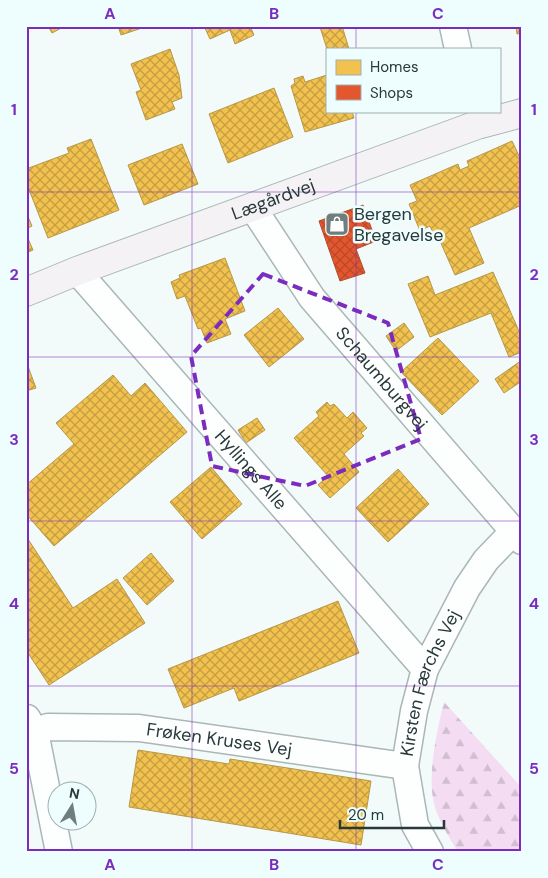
<svg xmlns="http://www.w3.org/2000/svg" width="548" height="878" font-family="'DM Sans',sans-serif">
	<style>
		.forest { fill: url(#forest-firs) }
		.homes { fill: url(#homes-cross-hatch); stroke: #b69848 }
		.shops { fill: url(#shops-cross-hatch); stroke: #ac4e32 }
		.lines { fill: none; stroke-linecap: round; stroke-linejoin: round }
		.street-casing { stroke: #abb6b6; stroke-width: 29 }
		.secondary-casing { stroke: #abb6b6; stroke-width: 30 }
		.street { stroke: #fdfefe; stroke-width: 26 }
		.secondary { stroke: #f4f2f4; stroke-width: 28 }
		.marked { fill: none; stroke: #7b2cbf; stroke-width: 4; stroke-dasharray: 10 6; stroke-linejoin: round }
		.grid { fill: none; stroke: #7b2cbf; stroke-width: 1; stroke-opacity: 0.55 }
		.labels { text-anchor: middle; stroke-width: 5; stroke-linejoin: round; paint-order: stroke }
		.street-label { font-size: 18px; fill: #29393a; stroke: #eefefe }
		.poi-label { font-size: 18px; fill: #29393a; stroke: #eefefe; text-anchor: start }
		.neatline { fill: none; stroke: #7b2cbf; stroke-width: 2 }
		.grid-label { font-size: 16px; text-anchor: middle; font-weight: bold; fill: #7b2cbf }
	</style>
	<defs>
		<pattern id="forest-firs" width="22" height="20" patternUnits="userSpaceOnUse" patternTransform="scale(1.25)"><rect width="22" height="20" fill="#f4ddf2"/><path d="M5 1l3.5 6h-7zM16 11l3.5 6h-7z" fill="#d1bed0"/></pattern>
		<pattern id="homes-cross-hatch" width="8" height="8" patternUnits="userSpaceOnUse" patternTransform="scale(1.25)"><rect width="8" height="8" fill="#f2c14e"/><path d="M0 0l8 8M0 8l8-8" fill="none" stroke="#c49e42"/></pattern>
		<pattern id="shops-cross-hatch" width="8" height="8" patternUnits="userSpaceOnUse" patternTransform="scale(1.25)"><rect width="8" height="8" fill="#e4572e"/><path d="M0 0l8 8M0 8l8-8" fill="none" stroke="#b94928"/></pattern>
	</defs>
	<rect width="100%" height="100%" fill="#f2fafa"/>
	<!-- forest -->
	<path class="forest" d="M444 702 522 788V852H458C449 837 440 823 435 807 426 779 437 730 444 702Z"/>
	<!-- homes -->
	<g class="homes">
		<polygon points="48,26 65,26 52,33"/>
		<polygon points="118,26 148,26 121,35"/>
		<polygon points="204,26 250,26 254,35 235,44 230,30 210,39"/>
		<polygon points="342,26 349,49 327,49 320,27"/>
		<polygon points="516,26 522,26 522,33 517,34"/>
		<polygon points="170,49 179,75 182,98 172,102 175,109 146,120 136,92 141,90 131,64"/>
		<polygon points="327,75 327,111 352,111 354,118 305,132 291,86 295,83 294,79 303,76 305,82"/>
		<polygon points="274,88 293,137 228,163 209,114"/>
		<polygon points="91,139 119,210 48,238 26,182 26,169 69,153 67,148"/>
		<polygon points="512,141 522,162 522,205 469,228 484,263 455,275 440,241 437,242 430,226 420,231 409,204 417,201 410,185 458,164 460,170 469,166 467,161"/>
		<polygon points="182,144 198,184 144,205 128,165"/>
		<polygon points="26,212 32,226 26,229"/>
		<polygon points="26,234 33,250 26,253"/>
		<polygon points="225,258 245,311 225,319 231,334 207,343 201,328 198,329 185,296 177,299 171,282 180,278 179,275"/>
		<polygon points="493,272 522,338 522,352 509,357 491,313 430,337 408,284 428,276 435,295"/>
		<polygon points="278,308 304,339 269,367 244,335"/>
		<polygon points="404,323 414,337 396,351 386,336"/>
		<polygon points="438,338 479,381 442,415 401,372"/>
		<polygon points="522,360 522,381 504,393 495,379"/>
		<polygon points="26,361 36,388 26,391"/>
		<polygon points="113,375 131,396 145,383 187,432 54,546 26,514 26,485 74,444 56,423"/>
		<polygon points="327,402 330,406 334,404 347,418 353,412 367,428 361,433 364,436 344,454 359,472 330,498 318,485 328,476 294,438 319,416 316,412"/>
		<polygon points="257,418 265,430 246,443 238,430"/>
		<polygon points="211,467 242,504 202,539 170,502"/>
		<polygon points="398,469 429,504 388,542 356,508"/>
		<polygon points="26,536 73,608 117,579 145,623 49,685 26,650"/>
		<polygon points="151,553 174,581 147,605 123,578"/>
		<polygon points="338,601 359,653 239,701 234,688 184,708 168,669"/>
		<polygon points="138,750 229,764 230,759 371,781 361,845 129,807"/>
	</g>
	<!-- shops -->
	<polygon class="shops" points="363,205 376,241 356,249 365,273 340,281 319,221"/>
	<g class="lines">
		<!-- street casing -->
		<g class="street-casing">
			<g id="street">
				<polyline points="453,26 458,49"/>
				<path id="s1" d="M253 208 312 298 522 541"/>
				<path id="s2" d="M77 271 425 669"/>
				<polyline points="27,718 35,732 59,852"/>
				<path id="s3" d="M35 732 48 727 139 728 405 766"/>
				<path id="s4" d="M430 852 415 825 405 766 414 711 425 669 467 588 486 560 513 532"/>
			</g>
		</g>
		<!-- secondary casing -->
		<g class="secondary-casing">
			<g id="secondary">
				<path id="s5" d="M26 292 77 271 477 125 522 113"/>
			</g>
		</g>
		<!-- street -->
		<use href="#street" class="street"/>
		<!-- secondary -->
		<use href="#secondary" class="secondary"/>
	</g>
	<!-- marked area -->
	<path class="marked" d="M263 274 388 323 421 439 305 486 212 466 191 356Z"/>
	<!-- grid -->
	<path class="grid" d="M192 26V852M356 26V49M356 111V852M26 192H522M26 357H522M26 521H522M26 686H522"/>
	<!-- icons -->
	<defs>
		<g id="shop-square" transform="scale(1.25)"><rect x="-9" y="-9" width="18" height="18" rx="4" fill="#6f7d7d" stroke="#eefefe"/><path d="M-5-2.5h2.3a2.7 3.5 0 0 1 5.4 0H5L5.5 6h-11ZM-1.5-2.5h3a1.5 2.3 0 0 0-3 0Z" fill="#fff"/></g>
	</defs>
	<g fill-rule="evenodd">
		<use href="#shop-square" x="337" y="224"/>
	</g>
	<g class="labels">
		<!-- street labels -->
		<g class="street-label">
			<text dy="6" stroke="none"><textPath href="#s5" startOffset="264">Lægårdvej</textPath></text>
			<text dy="6" stroke="none"><textPath href="#s1" startOffset="214">Schaumburgvej</textPath></text>
			<text dy="6" stroke="none"><textPath href="#s2" startOffset="264">Hyllings Alle</textPath></text>
			<text dy="6" stroke="none"><textPath href="#s4" startOffset="178">Kirsten Færchs Vej</textPath></text>
			<text dy="6" stroke="none"><textPath href="#s3" startOffset="186">Frøken Kruses Vej</textPath></text>
		</g>
		<!-- poi labels -->
		<g class="poi-label">
			<text x="354" y="220">Bergen<tspan x="354" dy="21">Bregavelse</tspan></text>
		</g>
	</g>
	<!-- border -->
	<rect width="548" height="878" fill="none" stroke="#eefefe" stroke-width="55"/>
	<!-- legend -->
	<rect x="326" y="48" width="175" height="65" fill="#eefefe" stroke="#9fafb0"/>
	<rect x="336" y="60" width="25" height="15" fill="#f2c14e" stroke="#9fafb0"/>
	<text x="370" y="72" font-size="15" fill="#29393a">Homes</text>
	<rect x="336" y="85" width="25" height="15" fill="#e4572e" stroke="#9fafb0"/>
	<text x="370" y="98" font-size="15" fill="#29393a">Shops</text>
	<!-- north arrow -->
	<g transform="translate(72 806) rotate(11)"><circle r="24" fill="#eefefe" stroke="#9fafb0"/>
	<path d="M0-4L9 19L0 12L-9 19Z" fill="#6f7d7d"/>
	<text y="-8" font-size="14" font-weight="bold" text-anchor="middle" fill="#29393a">N</text>
	</g>
	<!-- scale -->
	<path d="M340 820v8h104v-8" fill="none" stroke="#29393a" stroke-width="2.5"/>
	<text x="348" y="820" font-size="15" fill="#29393a" stroke="#eefefe" stroke-width="4" paint-order="stroke">20 m</text>
	<rect x="28" y="28" width="492" height="822" class="neatline"/>
	<g class="grid-label">
		<text x="110" y="19">A</text>
		<text x="274" y="19">B</text>
		<text x="438" y="19">C</text>
		<text x="14" y="115">1</text>
		<text x="534" y="115">1</text>
		<text x="14" y="280">2</text>
		<text x="534" y="280">2</text>
		<text x="14" y="445">3</text>
		<text x="534" y="445">3</text>
		<text x="14" y="609">4</text>
		<text x="534" y="609">4</text>
		<text x="14" y="774">5</text>
		<text x="534" y="774">5</text>
		<text x="110" y="870">A</text>
		<text x="274" y="870">B</text>
		<text x="438" y="870">C</text>
	</g>
</svg>
